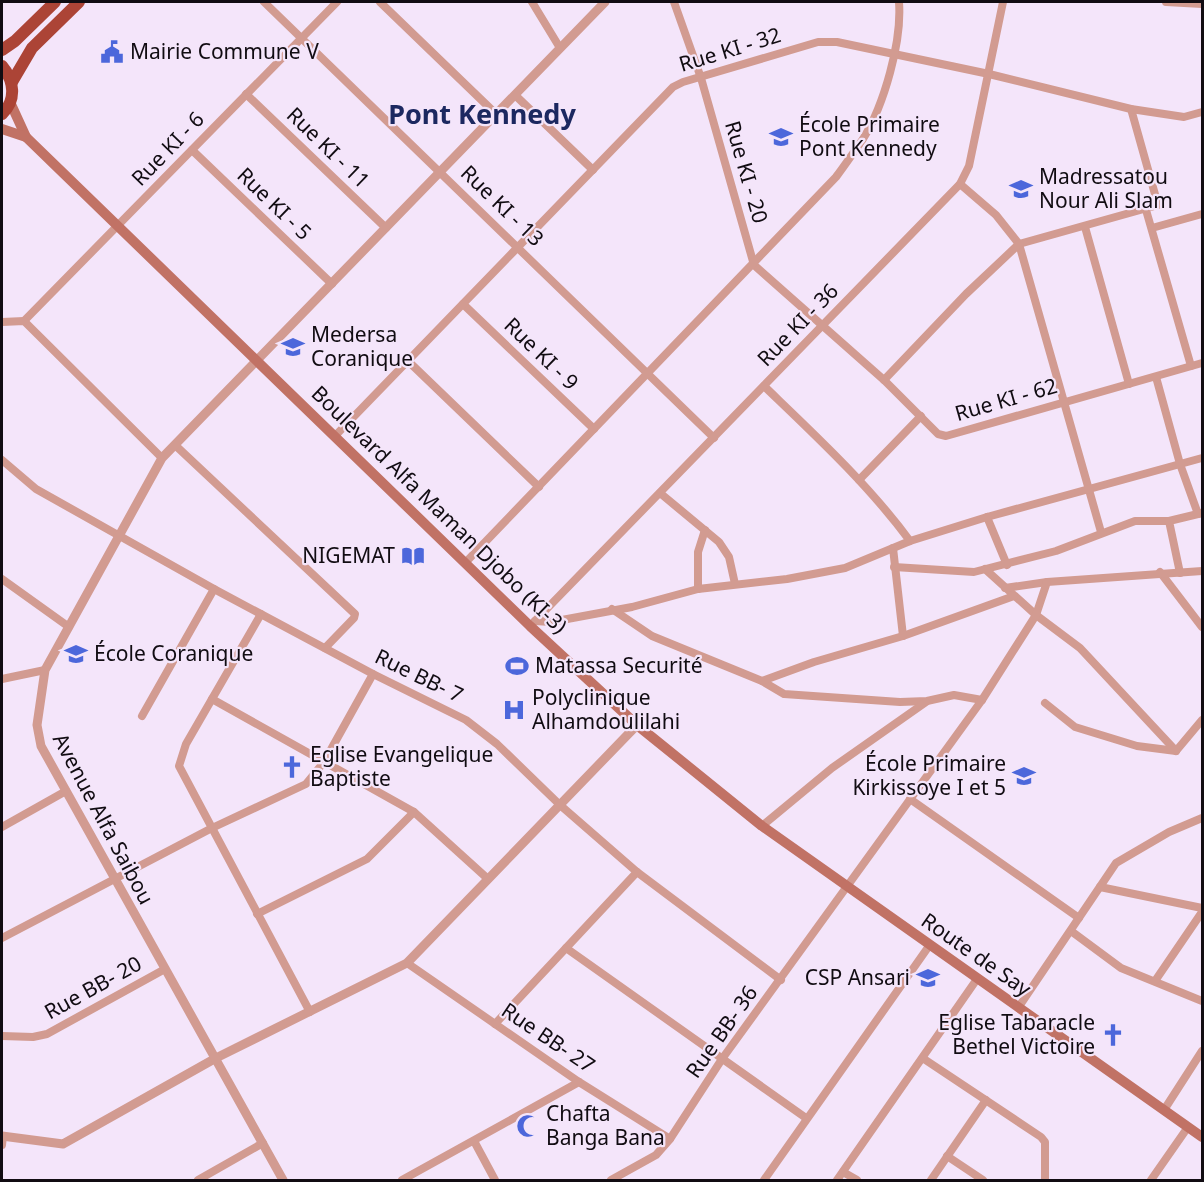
<svg xmlns="http://www.w3.org/2000/svg" width="1204" height="1182" font-family="'Noto Sans',sans-serif">
	<style>
		.lines { fill: none; stroke-linecap: round; stroke-linejoin: round }
		.minor { stroke: #d29b91; stroke-width: 8 }
		.tertiary { stroke: #d29b91; stroke-width: 9 }
		.secondary { stroke: #c17265; stroke-width: 10 }
		.trunk { stroke: #ac4436; stroke-width: 12 }
		.labels { text-anchor: middle; stroke-width: 4.5; stroke-linejoin: round; paint-order: stroke }
		.street-label { font-size: 21px; fill: #110c12; stroke: #f4e5fa }
		.poi-label { font-size: 21px; fill: #110c12; stroke: #f4e5fa; text-anchor: start }
		.district-label { font-size: 27px; font-weight: bold; fill: #1c2860; stroke: #f4e5fa }
	</style>
	<rect width="100%" height="100%" fill="#f4e5fa"/>
	<g class="lines">
		<!-- minor -->
		<g class="minor">
			<polyline points="264,2 714,438"/>
			<polyline points="380,2 496,114"/>
			<polyline points="532,2 560,48"/>
			<polyline points="674,2 701,78 754,265 884,380 938,434 946,436 1202,363"/>
			<polyline points="1166,2 1202,4"/>
			<polyline points="246,94 386,228"/>
			<polyline points="515,95 593,170"/>
			<polyline points="192,150 332,284"/>
			<polyline points="960,184 996,215 1019,244 1101,532"/>
			<polyline points="1146,210 1191,366"/>
			<polyline points="1085,227 1129,384"/>
			<polyline points="1152,228 1202,214"/>
			<polyline points="463,304 594,429"/>
			<polyline points="24,321 337,2"/>
			<polyline points="2,322 24,321 162,458"/>
			<polyline points="408,361 539,487"/>
			<polyline points="1156,377 1180,464 1198,514 1202,513"/>
			<polyline points="884,380 966,294 1019,244 1158,205 1131,109"/>
			<path d="M764 386C815 435 868 484 910 541"/>
			<polyline points="335,436 673,87 683,82 818,42 837,42 989,74 1131,109 1184,117 1202,112"/>
			<polyline points="175,445 355,614 354,618 325,648"/>
			<polyline points="2,460 36,489 214,589 373,674 466,720 497,744 560,805 637,872 781,980"/>
			<polyline points="859,480 921,416"/>
			<polyline points="660,493 719,542 729,557 735,584"/>
			<polyline points="987,517 1007,565"/>
			<polyline points="893,548 903,636"/>
			<path d="M465 563 836 177C845 165 854 152 863 139 884 105 902 42 899 2"/>
			<polyline points="894,567 974,572 1056,551 1135,521 1169,521"/>
			<polyline points="985,569 1036,615 1080,648 1176,751 1202,720"/>
			<polyline points="1160,572 1202,627"/>
			<polyline points="1180,573 1169,521 1198,514"/>
			<polyline points="2,579 69,627"/>
			<polyline points="1005,588 1047,582 1202,571"/>
			<polyline points="698,589 698,552 705,530"/>
			<polyline points="612,609 652,636 762,681 784,694 900,702 927,701 954,695 982,700"/>
			<polyline points="261,614 186,744 179,766 310,1012"/>
			<polyline points="535,621 551,622 632,607 698,589 787,579 845,568 910,541 987,517 1202,458"/>
			<polyline points="530,626 960,184 969,166 1003,2"/>
			<polyline points="2,679 45,670"/>
			<polyline points="762,681 814,662 903,636 1014,596"/>
			<polyline points="212,699 414,812 488,879"/>
			<polyline points="1045,703 1075,727 1137,746 1176,751"/>
			<polyline points="142,716 214,589"/>
			<polyline points="910,799 1079,918"/>
			<polyline points="762,826 832,768 926,702"/>
			<polyline points="2,827 66,791"/>
			<polyline points="1100,887 1202,908"/>
			<polyline points="257,914 367,859 414,812"/>
			<polyline points="1071,931 1121,968 1202,1001"/>
			<polyline points="2,938 212,828 306,784 324,762 373,674"/>
			<polyline points="566,948 806,1118"/>
			<polyline points="407,963 579,1082 670,1139"/>
			<polyline points="1155,981 1202,912"/>
			<polyline points="1018,1008 1116,863 1169,832 1202,818"/>
			<polyline points="495,1024 637,872"/>
			<polyline points="2,1036 33,1037 47,1034 165,969"/>
			<polyline points="924,1059 1041,1137 1045,1142 1045,1180"/>
			<polyline points="1164,1110 1202,1051"/>
			<polyline points="474,1141 495,1180"/>
			<polyline points="2,1145 3,1136"/>
			<polyline points="947,1156 983,1180"/>
			<polyline points="843,1172 857,1180"/>
			<polyline points="198,1180 263,1143"/>
			<polyline points="402,1180 579,1082"/>
			<polyline points="611,1180 656,1155 670,1139 722,1059 982,700 1036,615 1047,582"/>
			<polyline points="764,1180 929,946"/>
			<polyline points="837,1180 977,979"/>
			<polyline points="931,1180 986,1100"/>
			<polyline points="1151,1180 1188,1127"/>
		</g>
		<!-- tertiary -->
		<g class="tertiary">
			<polyline points="2,1136 63,1144 216,1058 407,963 637,725"/>
			<polyline points="283,1180 41,746 37,725 45,670 162,458 605,2"/>
		</g>
		<!-- secondary -->
		<g class="secondary">
			<polyline points="10,102 26,137 530,626 637,725 762,826 1202,1137"/>
			<polyline points="2,129 26,137"/>
		</g>
		<!-- trunk -->
		<g class="trunk">
			<polyline points="2,50 15,41 55,2"/>
			<path d="M2 66C14 80 17 100 2 114"/>
			<polyline points="12,82 32,48 79,2"/>
		</g>
	</g>
	<!-- icons -->
	<defs>
		<g id="civic-bare" transform="scale(1.8)"><path d="M-.6-6.5H3V-4.5H.6V-3L4-1V1h2V6H-6V1h2V-1L-.6-3ZM-1.2 2.5V6h2.4V2.5Z" fill="#4c67db" stroke="#f4e5fa" stroke-width="2.5" paint-order="stroke"/></g>
		<g id="school-bare" transform="scale(1.8)"><path d="M0-5L7-2L0 1L-7-2ZM-4 1L0 2.5L4 1V4Q0 6-4 4Z" fill="#4c67db" stroke="#f4e5fa" stroke-width="2.5" paint-order="stroke"/></g>
		<g id="library-bare" transform="scale(1.8)"><path d="M-6-4Q-3-5.5-.7-3.5V5Q-3 3-6 4ZM6-4Q3-5.5 .7-3.5V5Q3 3 6 4Z" fill="#4c67db" stroke="#f4e5fa" stroke-width="2.5" paint-order="stroke"/></g>
		<g id="stadium-bare" transform="scale(1.8)"><path d="M0-5a6.5 5 0 1 0 0 10a6.5 5 0 1 0 0-10ZM-3.5-1.8h7v3.6h-7Z" fill="#4c67db" stroke="#f4e5fa" stroke-width="2.5" paint-order="stroke"/></g>
		<g id="hospital-bare" transform="scale(1.8)"><path d="M-5-5h3v3.5h4V-5h3V5h-3V1.5h-4V5h-3Z" fill="#4c67db" stroke="#f4e5fa" stroke-width="2.5" paint-order="stroke"/></g>
		<g id="church-bare" transform="scale(1.8)"><path d="M-1.2-6h2.4v3.5h3.3v2.4h-3.3V6h-2.4V-.1h-3.3v-2.4h3.3Z" fill="#4c67db" stroke="#f4e5fa" stroke-width="2.5" paint-order="stroke"/></g>
		<g id="mosque-bare" transform="scale(1.8)"><path d="M3.5-4.9A6 6 0 1 0 3.5 4.9A5 5 0 1 1 3.5-4.9Z" fill="#4c67db" stroke="#f4e5fa" stroke-width="2.5" paint-order="stroke"/></g>
	</defs>
	<g fill-rule="evenodd">
		<use href="#civic-bare" x="112" y="52"/>
		<use href="#school-bare" x="781" y="137"/>
		<use href="#school-bare" x="1021" y="189"/>
		<use href="#school-bare" x="293" y="347"/>
		<use href="#library-bare" x="413" y="556"/>
		<use href="#school-bare" x="76" y="654"/>
		<use href="#stadium-bare" x="517" y="666"/>
		<use href="#hospital-bare" x="514" y="710"/>
		<use href="#church-bare" x="292" y="767"/>
		<use href="#school-bare" x="1024" y="776"/>
		<use href="#school-bare" x="928" y="978"/>
		<use href="#church-bare" x="1113" y="1035"/>
		<use href="#mosque-bare" x="528" y="1126"/>
	</g>
	<g class="labels">
		<!-- street labels -->
		<g class="street-label">
			<text transform="translate(730 50) rotate(-17)" y="7">Rue KI - 32</text>
			<text transform="translate(328 148) rotate(44)" y="7">Rue KI - 11</text>
			<text transform="translate(168 149) rotate(-46)" y="7">Rue KI - 6</text>
			<text transform="translate(746 172) rotate(74)" y="7">Rue KI - 20</text>
			<text transform="translate(274 204) rotate(44)" y="7">Rue KI - 5</text>
			<text transform="translate(502 206) rotate(44)" y="7">Rue KI - 13</text>
			<text transform="translate(798 325) rotate(-46)" y="7">Rue KI - 36</text>
			<text transform="translate(541 354) rotate(44)" y="7">Rue KI - 9</text>
			<text transform="translate(1006 400) rotate(-16)" y="7">Rue KI - 62</text>
			<text transform="translate(439 510) rotate(44)" y="7">Boulevard Alfa Maman Djobo (KI-3)</text>
			<text transform="translate(419 676) rotate(26)" y="7">Rue BB- 7</text>
			<text transform="translate(103 819) rotate(62)" y="7">Avenue Alfa Saibou</text>
			<text transform="translate(976 955) rotate(35)" y="7">Route de Say</text>
			<text transform="translate(93 988) rotate(-29)" y="7">Rue BB- 20</text>
			<text transform="translate(722 1032) rotate(-55)" y="7">Rue BB- 36</text>
			<text transform="translate(548 1038) rotate(34)" y="7">Rue BB- 27</text>
		</g>
		<!-- poi labels -->
		<g class="poi-label">
			<text x="130" y="59">Mairie Commune V</text>
			<text x="799" y="132">École Primaire<tspan x="799" dy="24">Pont Kennedy</tspan></text>
			<text x="1039" y="184">Madressatou<tspan x="1039" dy="24">Nour Ali Slam</tspan></text>
			<text x="311" y="342">Medersa<tspan x="311" dy="24">Coranique</tspan></text>
			<text x="395" y="563" text-anchor="end">NIGEMAT</text>
			<text x="94" y="661">École Coranique</text>
			<text x="535" y="673">Matassa Securité</text>
			<text x="532" y="705">Polyclinique<tspan x="532" dy="24">Alhamdoulilahi</tspan></text>
			<text x="310" y="762">Eglise Evangelique<tspan x="310" dy="24">Baptiste</tspan></text>
			<text x="1006" y="771" text-anchor="end">École Primaire<tspan x="1006" dy="24">Kirkissoye I et 5</tspan></text>
			<text x="910" y="985" text-anchor="end">CSP Ansari</text>
			<text x="1095" y="1030" text-anchor="end">Eglise Tabaracle<tspan x="1095" dy="24">Bethel Victoire</tspan></text>
			<text x="546" y="1121">Chafta<tspan x="546" dy="24">Banga Bana</tspan></text>
		</g>
		<!-- district labels -->
		<g class="district-label">
			<text x="482" y="124">Pont Kennedy</text>
		</g>
	</g>
	<!-- border -->
	<rect width="1204" height="1182" fill="none" stroke="#110c12" stroke-width="6"/>
</svg>
